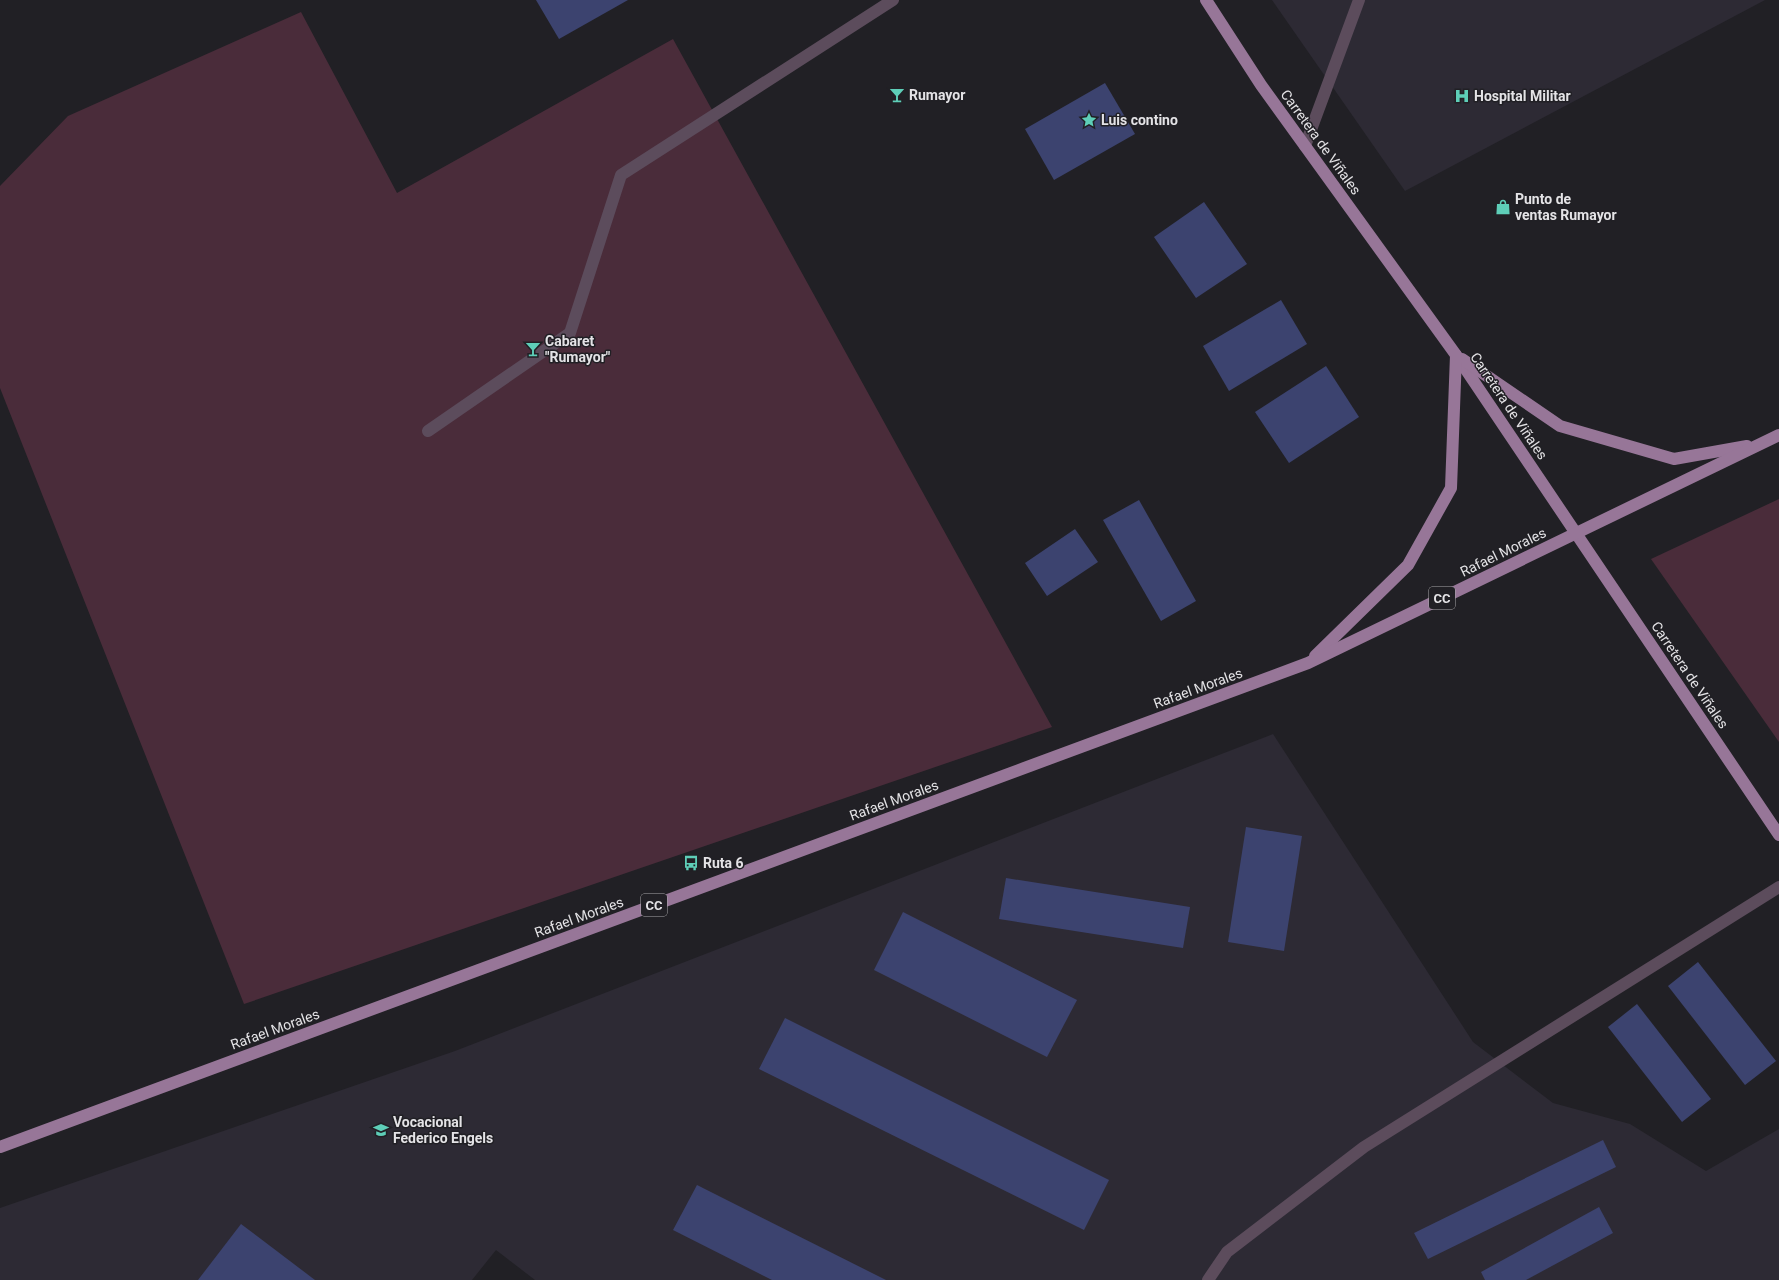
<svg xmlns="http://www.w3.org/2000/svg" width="1779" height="1280" font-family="Roboto,sans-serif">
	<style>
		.built { fill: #2d2a34 }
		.green { fill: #4a2c3a }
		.building { fill: #3c436f }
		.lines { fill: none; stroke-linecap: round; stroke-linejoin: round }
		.minor { stroke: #5c4c5c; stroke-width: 12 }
		.major { stroke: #977698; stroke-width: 12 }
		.labels { text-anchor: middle; stroke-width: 3; stroke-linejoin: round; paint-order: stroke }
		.shield { fill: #212025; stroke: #aaa8ac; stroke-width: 1 }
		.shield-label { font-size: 13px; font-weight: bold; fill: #e4e3e6 }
		.poi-label { font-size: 14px; font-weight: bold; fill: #e4e3e6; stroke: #212025; text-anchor: start }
		.street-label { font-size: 14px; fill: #e4e3e6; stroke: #212025 }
	</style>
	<rect width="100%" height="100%" fill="#212025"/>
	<!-- built -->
	<g class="built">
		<polygon points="1272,0 1765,0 1405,191"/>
		<polygon points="1273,734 1473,1042 1553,1103 1630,1124 1706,1171 1779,1129 1779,1280 535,1280 496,1250 472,1280 0,1280 0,1208 455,1051"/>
	</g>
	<!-- green -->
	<g class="green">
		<polygon points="301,12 397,193 673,39 1052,727 244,1004 0,388 0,186 68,116"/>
		<polygon points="1779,499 1779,742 1651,559"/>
	</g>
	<!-- building -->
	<g class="building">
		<polygon points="536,0 628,0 559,39"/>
		<polygon points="1105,83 1135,134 1054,180 1025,129"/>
		<polygon points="1204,202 1247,264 1196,298 1154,237"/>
		<polygon points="1281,300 1307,344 1229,391 1203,346"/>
		<polygon points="1326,366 1359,417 1289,463 1255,412"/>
		<polygon points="1139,500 1196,601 1161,621 1103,520"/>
		<polygon points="1075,529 1098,562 1047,596 1025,563"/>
		<polygon points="1246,827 1302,836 1284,951 1228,942"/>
		<polygon points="1006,878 1190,907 1183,948 999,919"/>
		<polygon points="903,912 1077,1000 1047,1057 874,970"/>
		<polygon points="1698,962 1776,1061 1745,1085 1668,986"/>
		<polygon points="1637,1004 1711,1099 1682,1122 1608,1027"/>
		<polygon points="785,1018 1109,1180 1084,1230 759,1069"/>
		<polygon points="1603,1140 1616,1167 1428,1259 1414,1233"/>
		<polygon points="697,1185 886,1280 772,1280 673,1230"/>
		<polygon points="1599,1207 1613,1233 1526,1280 1485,1280 1481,1272"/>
		<polygon points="241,1224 315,1280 198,1280"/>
	</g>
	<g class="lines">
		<!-- minor -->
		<g class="minor">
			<polyline points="1305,146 1359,0"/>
			<polyline points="428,431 570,333 621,175 893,0"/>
			<polyline points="1208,1280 1227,1252 1364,1147 1779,887"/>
		</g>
		<!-- major -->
		<g class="major">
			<polyline points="1206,0 1261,85 1456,355 1779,835"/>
			<polyline points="1462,359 1560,426 1674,459 1747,446"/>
			<polyline points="1315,656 1408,565 1451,488 1456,355"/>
			<polyline points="0,1147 1308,663 1779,435"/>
		</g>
	</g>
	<!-- icons -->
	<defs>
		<g id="bar-bare" transform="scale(1.2)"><path d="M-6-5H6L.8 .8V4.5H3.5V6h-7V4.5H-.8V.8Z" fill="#5eceb8" stroke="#212025" stroke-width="2.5" paint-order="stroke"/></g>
		<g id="hospital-bare" transform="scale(1.2)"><path d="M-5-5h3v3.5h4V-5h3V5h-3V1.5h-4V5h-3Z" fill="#5eceb8" stroke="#212025" stroke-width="2.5" paint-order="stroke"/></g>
		<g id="sight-bare" transform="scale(1.2)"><path d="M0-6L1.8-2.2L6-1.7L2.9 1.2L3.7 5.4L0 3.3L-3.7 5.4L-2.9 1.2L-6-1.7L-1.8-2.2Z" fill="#5eceb8" stroke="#212025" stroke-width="2.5" paint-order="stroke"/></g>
		<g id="shop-bare" transform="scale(1.2)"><path d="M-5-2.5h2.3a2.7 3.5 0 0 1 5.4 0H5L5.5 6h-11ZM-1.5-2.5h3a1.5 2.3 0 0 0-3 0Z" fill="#5eceb8" stroke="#212025" stroke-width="2.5" paint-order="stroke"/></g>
		<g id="bus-bare" transform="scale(1.2)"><path d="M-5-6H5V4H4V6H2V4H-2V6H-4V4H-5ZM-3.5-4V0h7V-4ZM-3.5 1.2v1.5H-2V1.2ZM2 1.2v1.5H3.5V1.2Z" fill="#5eceb8" stroke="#212025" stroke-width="2.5" paint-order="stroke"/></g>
		<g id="school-bare" transform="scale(1.2)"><path d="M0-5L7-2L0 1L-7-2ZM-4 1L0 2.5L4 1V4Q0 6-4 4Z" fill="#5eceb8" stroke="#212025" stroke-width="2.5" paint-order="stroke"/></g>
	</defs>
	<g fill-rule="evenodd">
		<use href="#bar-bare" x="897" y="95"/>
		<use href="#hospital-bare" x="1462" y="96"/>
		<use href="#sight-bare" x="1089" y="120"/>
		<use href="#shop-bare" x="1503" y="207"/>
		<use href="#bar-bare" x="533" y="349"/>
		<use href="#bus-bare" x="691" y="863"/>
		<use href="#school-bare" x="381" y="1130"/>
	</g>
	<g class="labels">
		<!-- shield labels -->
		<g class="shield">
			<rect x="1429" y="587" width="26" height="22" rx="3"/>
			<rect x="641" y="894" width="26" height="22" rx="3"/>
		</g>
		<g class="shield-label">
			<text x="1442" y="603">CC</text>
			<text x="654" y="910">CC</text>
		</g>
		<!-- poi labels -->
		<g class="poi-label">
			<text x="909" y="100">Rumayor</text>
			<text x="1474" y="101">Hospital Militar</text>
			<text x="1101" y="125">Luis contino</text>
			<text x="1515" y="204">Punto de<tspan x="1515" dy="16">ventas Rumayor</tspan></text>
			<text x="545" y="346">Cabaret<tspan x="545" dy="16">"Rumayor"</tspan></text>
			<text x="703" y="868">Ruta 6</text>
			<text x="393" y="1127">Vocacional<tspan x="393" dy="16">Federico Engels</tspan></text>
		</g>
		<!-- street labels -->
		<g class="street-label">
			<text transform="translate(1321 142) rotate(54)" y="5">Carretera de Viñales</text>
			<text transform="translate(1509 406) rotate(56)" y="5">Carretera de Viñales</text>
			<text transform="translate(1503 552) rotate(-26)" y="5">Rafael Morales</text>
			<text transform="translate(1690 675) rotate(56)" y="5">Carretera de Viñales</text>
			<text transform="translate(1198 688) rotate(-20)" y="5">Rafael Morales</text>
			<text transform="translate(894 800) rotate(-20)" y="5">Rafael Morales</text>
			<text transform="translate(579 917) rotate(-20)" y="5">Rafael Morales</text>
			<text transform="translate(275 1029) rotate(-20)" y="5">Rafael Morales</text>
		</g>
	</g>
</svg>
